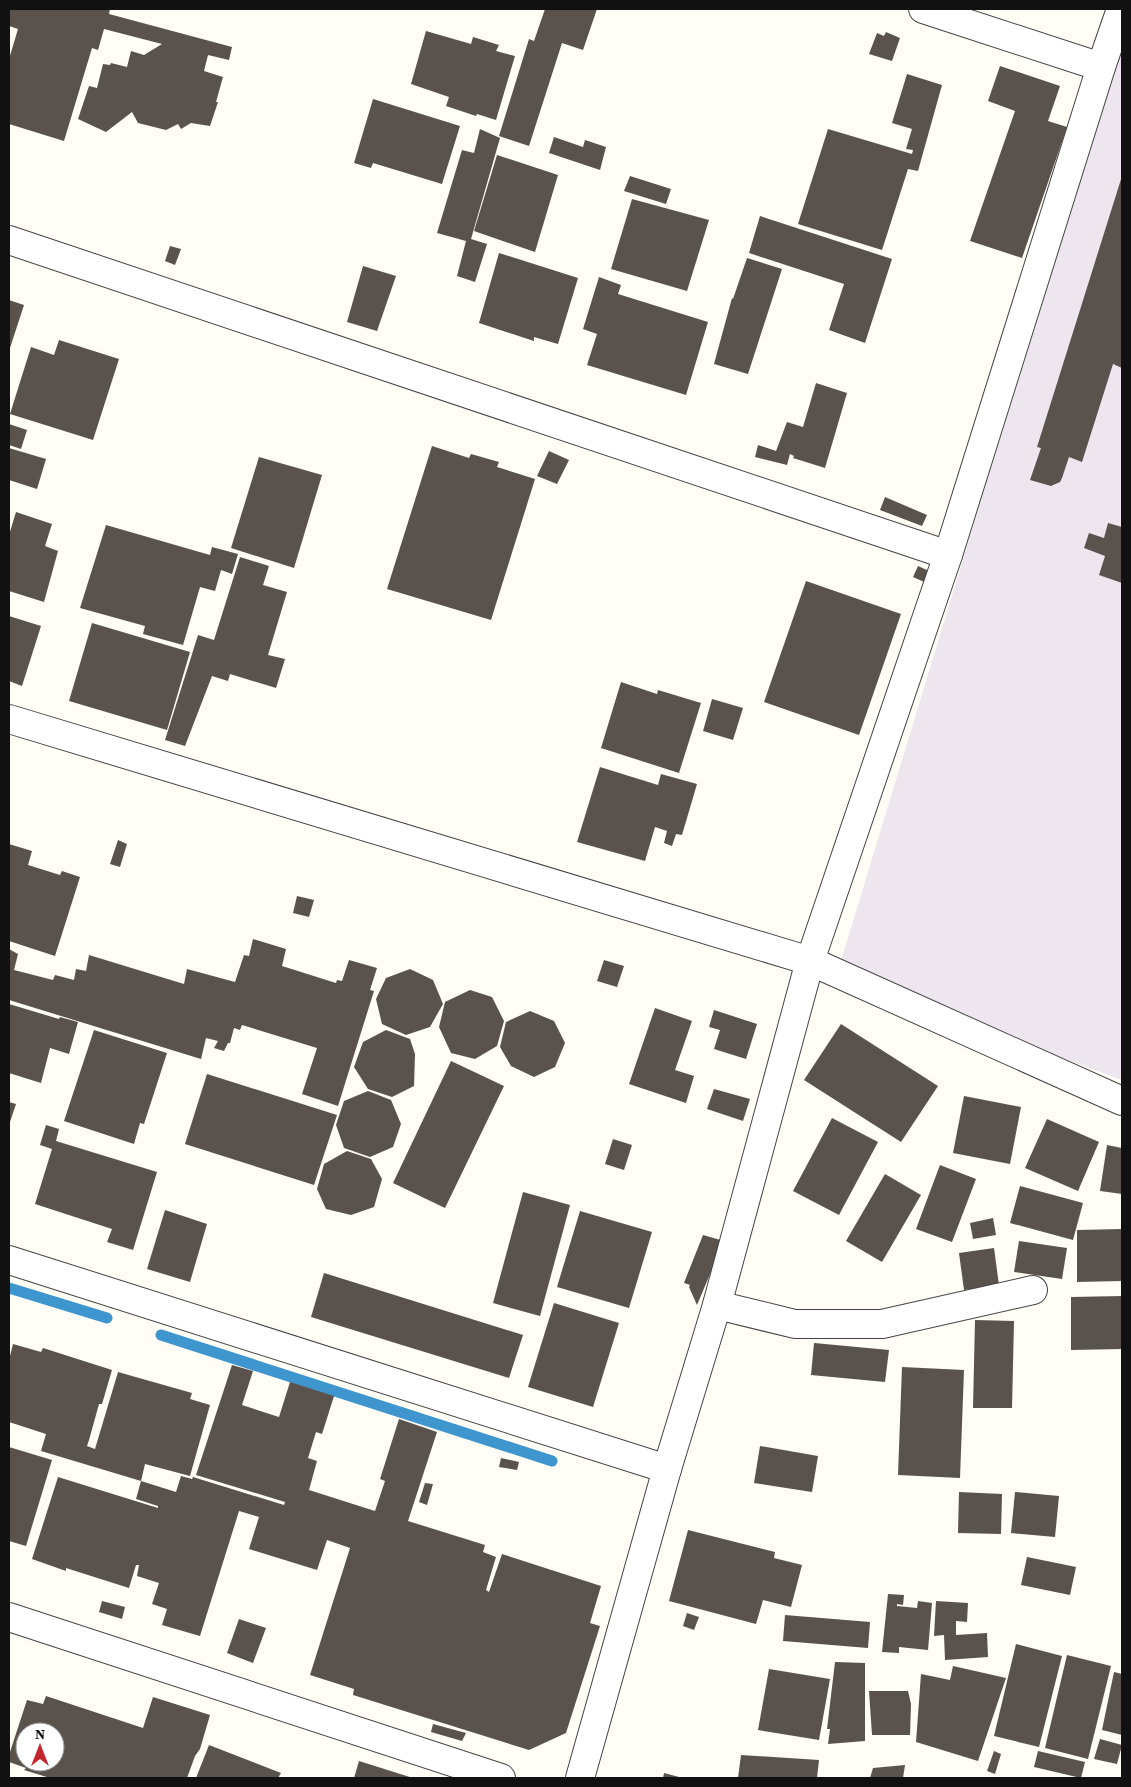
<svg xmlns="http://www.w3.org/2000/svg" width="1131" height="1787" font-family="'Source Serif 4',serif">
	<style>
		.industrial { fill: #eee6ef }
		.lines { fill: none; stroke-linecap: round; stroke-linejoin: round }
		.stream { stroke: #3f96cf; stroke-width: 11 }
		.building { fill: #5a524d; fill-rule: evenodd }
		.minor-casing { stroke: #444; stroke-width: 30 }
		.minor { stroke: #fff; stroke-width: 28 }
	</style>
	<rect width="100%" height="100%" fill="#fffdf5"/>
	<!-- industrial -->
	<polygon class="industrial" points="1122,49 1122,1080 837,974 1102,102"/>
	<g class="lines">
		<!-- stream -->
		<g class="stream">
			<polyline points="9,1288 107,1318"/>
			<polyline points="161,1335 552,1461"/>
		</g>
	</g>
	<!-- building -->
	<g class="building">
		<polygon points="9,9 110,9 109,14 232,47 229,60 208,55 204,71 223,77 216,102 218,102 210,126 191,123 181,129 178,124 166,130 138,123 132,112 106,132 78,119 89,86 97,88 103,64 110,65 111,63 127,67 131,51 144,55 162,44 104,29 98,50 92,48 64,141 9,124 9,59 18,29 9,26"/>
		<polygon points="545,9 597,9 583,50 562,43 529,146 499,136 529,39 534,41"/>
		<polygon points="426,31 471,44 473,37 499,45 496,51 515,56 496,120 477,114 476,116 446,106 449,97 411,84"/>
		<polygon points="886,32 900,38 892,61 869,54 877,33 884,36"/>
		<polygon points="1000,66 1060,86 1048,121 1067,127 1022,258 970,241 1015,111 988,101"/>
		<polygon points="907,74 942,85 918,171 908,169 882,250 798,224 828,129 912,154 913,150 906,149 912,129 892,123"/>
		<polygon points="373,99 460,126 442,184 373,163 371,168 354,163"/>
		<polygon points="480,129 500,138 471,239 487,244 475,282 457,276 466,241 437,233 462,150 474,153"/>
		<polygon points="554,137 583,147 585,140 606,147 600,170 549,153"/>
		<polygon points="497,155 558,175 535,252 474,231"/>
		<polygon points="630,176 671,189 666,204 624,191"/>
		<polygon points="1122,176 1122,368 1113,364 1082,462 1069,457 1062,478 1060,482 1051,486 1030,480 1041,448 1037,447"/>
		<polygon points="632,199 709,220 687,291 611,269"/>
		<polygon points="760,216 892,259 865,343 829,330 844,284 749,253"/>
		<polygon points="170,246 181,249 175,265 165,261"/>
		<polygon points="499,253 578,278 558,344 534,337 534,341 479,323"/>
		<polygon points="747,258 782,269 748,374 714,364 732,298 733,299"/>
		<polygon points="363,266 396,276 377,331 347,322"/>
		<polygon points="599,277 621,285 618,294 708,322 686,395 587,365 597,334 583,329"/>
		<polygon points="9,300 24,305 9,351"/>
		<polygon points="59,340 119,359 93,440 10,414 31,347 54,355"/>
		<polygon points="816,383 847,393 825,468 793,458 794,456 790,454 787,465 755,457 758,445 776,451 787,422 803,427"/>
		<polygon points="9,424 27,430 21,449 9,445"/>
		<polygon points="432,446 469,458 471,454 499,462 497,467 535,479 491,620 387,589"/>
		<polygon points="9,448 46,459 37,489 9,480"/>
		<polygon points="549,451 569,460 557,484 537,476"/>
		<polygon points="259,457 322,475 294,568 231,548"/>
		<polygon points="885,497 927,515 922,526 880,510"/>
		<polygon points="16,512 52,524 45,546 58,551 44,602 9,591 9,535"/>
		<polygon points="1108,523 1122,527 1122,583 1099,575 1105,556 1084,548 1089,533 1104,538"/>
		<polygon points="106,525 210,555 212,547 238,554 232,574 221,570 215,591 200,587 183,645 143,634 145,626 80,608"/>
		<polygon points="240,557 269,566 263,585 287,592 268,655 285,659 276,688 230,674 228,681 212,676 185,746 165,740 198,635 214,640"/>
		<polygon points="918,566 938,575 933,586 913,577"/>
		<polygon points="806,581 901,614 859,735 764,702"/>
		<polygon points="9,616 41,626 22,686 9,681"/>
		<polygon points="92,623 190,652 167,730 69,701"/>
		<polygon points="621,682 657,694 658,690 701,703 679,773 601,748"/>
		<polygon points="712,699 743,708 733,740 703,731"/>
		<polygon points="600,767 658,785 661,774 697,784 682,835 676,834 672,846 664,843 667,831 655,827 645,861 577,842"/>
		<polygon points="118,840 127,844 120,867 110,864"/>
		<polygon points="9,844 32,851 28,865 60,875 62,871 80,877 55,956 9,941"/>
		<polygon points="297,896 314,900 309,917 293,913"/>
		<polygon points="253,939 286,949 282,966 336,983 337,980 342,981 349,960 377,968 370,990 374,991 338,1106 302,1094 317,1048 242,1025 240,1030 234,1028 230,1043 228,1043 224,1051 214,1048 218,1041 206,1038 201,1059 9,1000 9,949 18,954 14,970 53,980 55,975 74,980 76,969 86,971 89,955 184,984 187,969 235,982 244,955 249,956"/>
		<polygon points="604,960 624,966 617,987 597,981"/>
		<polygon points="410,969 433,980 443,1004 430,1027 406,1035 382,1024 376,999 386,978"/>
		<polygon points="470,990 492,997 504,1021 497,1046 475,1059 451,1053 439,1027 445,1002"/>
		<polygon points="9,1004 59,1019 60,1017 78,1022 69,1054 50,1048 41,1083 9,1073"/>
		<polygon points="655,1008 692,1021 675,1070 694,1076 686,1103 629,1084"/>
		<polygon points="714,1010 757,1024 746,1059 714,1049 720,1030 709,1027"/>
		<polygon points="530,1011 554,1021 565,1043 555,1067 534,1077 511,1066 500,1047 506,1022"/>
		<polygon points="841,1024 938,1086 901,1142 804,1080"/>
		<polygon points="94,1030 167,1053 144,1124 140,1123 134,1144 64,1121"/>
		<polygon points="386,1030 410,1039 415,1054 414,1086 392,1097 368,1089 354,1067 363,1042"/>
		<polygon points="451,1061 504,1086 445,1208 393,1183"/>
		<polygon points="207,1074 337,1115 314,1185 185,1144"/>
		<polygon points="714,1089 750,1099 743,1121 707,1109"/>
		<polygon points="368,1091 391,1100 401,1124 393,1147 370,1157 344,1148 336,1125 344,1101"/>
		<polygon points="964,1096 1021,1107 1010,1164 953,1153"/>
		<polygon points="9,1102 16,1104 9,1125"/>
		<polygon points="832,1118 878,1142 839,1215 793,1191"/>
		<polygon points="1047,1119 1099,1142 1078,1191 1025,1168"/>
		<polygon points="46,1125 59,1129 56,1141 157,1172 133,1250 107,1242 112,1229 35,1204 52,1149 40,1145"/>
		<polygon points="613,1139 632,1145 624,1170 605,1164"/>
		<polygon points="1107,1145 1122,1148 1122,1194 1100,1191"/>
		<polygon points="347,1151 371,1159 382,1179 374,1207 351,1215 326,1209 317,1189 324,1164"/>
		<polygon points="940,1165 976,1179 952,1242 916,1229"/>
		<polygon points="885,1174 921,1195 882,1262 846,1241"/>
		<polygon points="1020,1186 1083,1203 1073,1240 1010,1223"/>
		<polygon points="523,1192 570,1205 540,1316 493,1303"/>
		<polygon points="165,1210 207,1224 190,1282 147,1269"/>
		<polygon points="580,1211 652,1232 629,1308 557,1287"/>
		<polygon points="993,1218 996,1235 973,1239 970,1223"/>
		<polygon points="1122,1229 1122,1281 1077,1282 1077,1230"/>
		<polygon points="703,1235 724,1241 697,1305 689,1287 690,1285 684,1283"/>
		<polygon points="1019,1241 1067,1248 1062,1279 1014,1272"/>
		<polygon points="994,1248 999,1285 964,1290 959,1253"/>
		<polygon points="324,1273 523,1335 509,1378 311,1317"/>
		<polygon points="1122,1296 1122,1349 1071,1350 1071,1297"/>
		<polygon points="554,1303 619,1323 593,1407 528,1387"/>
		<polygon points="975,1320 1014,1321 1012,1408 973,1408"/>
		<polygon points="814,1343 889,1350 885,1382 811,1375"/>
		<polygon points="13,1344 41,1352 43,1348 112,1370 102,1404 99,1404 89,1440 87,1446 95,1449 118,1372 192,1393 190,1399 210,1405 190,1476 145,1464 141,1481 41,1451 46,1434 9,1422 9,1360"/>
		<polygon points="232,1365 253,1371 242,1405 279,1417 290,1382 334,1396 322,1434 316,1432 308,1458 317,1461 309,1490 375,1511 385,1481 380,1479 399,1419 437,1432 408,1521 485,1545 483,1552 496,1557 486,1590 489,1592 502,1554 601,1586 590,1623 600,1626 566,1733 529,1750 353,1695 354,1689 310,1675 350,1548 327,1540 317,1570 249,1549 259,1517 239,1511 200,1636 162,1625 167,1609 152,1604 159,1583 137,1576 139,1565 136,1565 129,1588 66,1568 66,1571 32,1559 58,1477 158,1508 158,1506 136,1499 141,1481 176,1492 181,1476 192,1479 193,1477 284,1505 285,1502 196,1475"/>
		<polygon points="902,1367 964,1370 960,1478 898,1475"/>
		<polygon points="760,1446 818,1456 812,1492 754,1483"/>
		<polygon points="9,1447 52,1460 26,1546 9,1541"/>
		<polygon points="501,1458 519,1462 517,1470 499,1467"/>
		<polygon points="425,1483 433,1484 427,1505 419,1502"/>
		<polygon points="959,1492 1002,1494 1001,1534 958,1533"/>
		<polygon points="1015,1492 1059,1496 1055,1537 1011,1533"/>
		<polygon points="688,1530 775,1552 774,1558 802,1565 791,1607 763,1600 756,1624 669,1601"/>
		<polygon points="1027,1557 1076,1567 1070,1595 1021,1585"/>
		<polygon points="888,1594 904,1595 903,1605 897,1604 897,1606 917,1608 918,1601 932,1603 928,1650 899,1647 899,1653 882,1652"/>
		<polygon points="102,1601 125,1607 122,1619 99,1612"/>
		<polygon points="936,1601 968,1603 967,1622 956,1621 956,1635 987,1633 988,1657 945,1660 944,1635 934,1636"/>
		<polygon points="687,1613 699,1617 694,1630 683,1626"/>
		<polygon points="785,1615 870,1622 868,1648 783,1641"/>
		<polygon points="239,1619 266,1628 253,1663 227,1653"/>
		<polygon points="1016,1644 1062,1656 1039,1747 994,1736"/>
		<polygon points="1067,1655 1111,1666 1088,1759 1045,1748"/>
		<polygon points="835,1662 865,1663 865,1741 828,1744 830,1729 827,1729"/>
		<polygon points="953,1666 1006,1678 978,1761 916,1742 921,1674 950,1680"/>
		<polygon points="769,1669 830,1679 819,1740 758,1730"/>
		<polygon points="1114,1672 1122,1674 1122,1735 1102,1730"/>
		<polygon points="869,1691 908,1691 911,1704 910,1735 872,1735"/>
		<path d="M46 1696 143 1728 153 1697 210 1715 200 1749 195 1756 187 1778H50L24 1770 26 1768 9 1762V1755L27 1700 43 1704ZM25 1732H55V1762H25Z"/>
		<polygon points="433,1724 466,1733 462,1741 431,1732"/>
		<polygon points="1100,1739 1122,1745 1117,1764 1094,1759"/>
		<polygon points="209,1745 281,1773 278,1778 196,1778"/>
		<polygon points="994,1751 1001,1754 995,1774 987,1771"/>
		<polygon points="1038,1751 1085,1762 1081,1778 1034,1767"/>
		<polygon points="741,1755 819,1760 817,1778 738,1778"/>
		<polygon points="359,1761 413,1778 354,1778"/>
		<polygon points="905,1765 903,1778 870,1778 873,1768"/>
		<polygon points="664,1773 683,1778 663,1778"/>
	</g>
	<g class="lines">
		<!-- minor casing -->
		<g class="minor-casing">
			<g id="minor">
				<polyline points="923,9 1101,67"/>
				<polyline points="9,240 948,555"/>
				<polyline points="9,719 810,961 1122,1101"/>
				<polyline points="9,1260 667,1469"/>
				<polyline points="717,1305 795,1324 882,1324 1033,1290"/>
				<polyline points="9,1617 501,1778"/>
				<polyline points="580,1778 667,1469 717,1305 810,961 948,555 1101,67 1121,9"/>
			</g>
		</g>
		<!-- minor -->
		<use href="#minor" class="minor"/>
	</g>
	<!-- border -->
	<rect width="1131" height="1787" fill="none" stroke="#111111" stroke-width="20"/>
	<!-- north arrow -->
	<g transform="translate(40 1747)"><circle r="24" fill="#ffffff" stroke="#a0a0a0"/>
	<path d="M0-4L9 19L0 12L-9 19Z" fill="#c4262e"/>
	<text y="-8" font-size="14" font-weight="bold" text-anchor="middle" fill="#111111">N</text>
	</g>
</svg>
